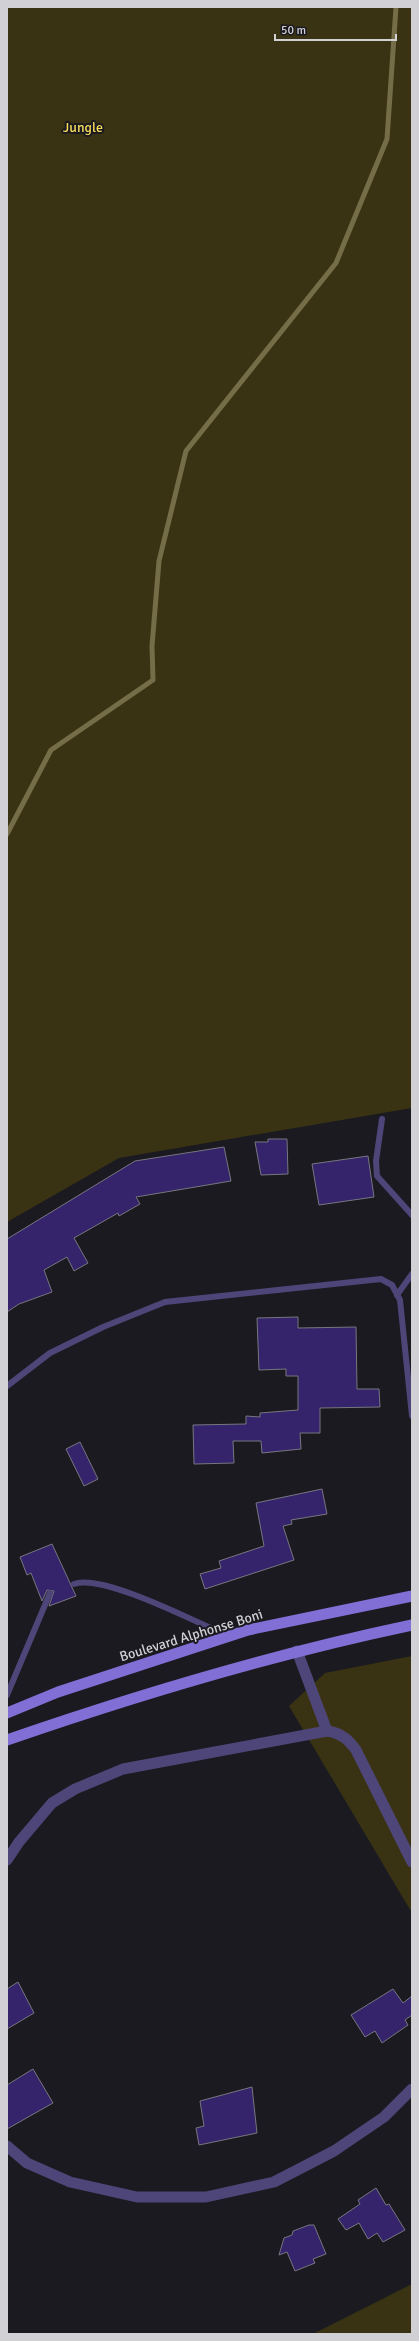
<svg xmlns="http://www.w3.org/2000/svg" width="419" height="2341" font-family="Signika,sans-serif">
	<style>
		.green { fill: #393314 }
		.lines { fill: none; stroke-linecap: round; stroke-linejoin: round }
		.stream { stroke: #756d48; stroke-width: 5 }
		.building { fill: #35236b; stroke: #77777f }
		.service { stroke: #4e4678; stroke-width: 6 }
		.minor { stroke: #4e4678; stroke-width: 11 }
		.primary { stroke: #826fd6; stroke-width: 11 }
		.labels { text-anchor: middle; stroke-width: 4; stroke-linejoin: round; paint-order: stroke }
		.park-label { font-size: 14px; fill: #f7dc5b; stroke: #1a1a20 }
		.street-label { font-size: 14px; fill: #d1d0d5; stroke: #1a1a20 }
	</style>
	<rect width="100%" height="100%" fill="#1a1a20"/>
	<!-- green -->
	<g class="green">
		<polygon points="7,7 412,7 412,1108 119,1158 7,1222"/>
		<polygon points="412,1656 412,1913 289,1706 325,1673"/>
		<polygon points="412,2284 412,2334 313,2334"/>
	</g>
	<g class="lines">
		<!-- stream -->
		<polyline class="stream" points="7,834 51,750 153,680 152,646 159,561 186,451 336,263 387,139 396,7"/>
	</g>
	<!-- building -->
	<g class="building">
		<polygon points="268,1139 287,1139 288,1174 261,1175 255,1142 268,1142"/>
		<polygon points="224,1147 231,1181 136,1197 140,1204 119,1216 118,1213 74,1238 88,1263 74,1271 67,1257 44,1270 52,1292 19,1304 7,1312 7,1239 135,1161"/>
		<polygon points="368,1156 374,1197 319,1205 312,1164"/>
		<polygon points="298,1317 298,1328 356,1327 357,1389 379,1389 380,1407 320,1408 320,1433 300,1433 301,1449 262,1453 261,1441 233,1441 234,1463 194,1464 193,1425 246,1424 246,1416 260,1417 260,1413 298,1410 298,1376 286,1376 286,1369 259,1370 257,1318"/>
		<polygon points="80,1442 98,1479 84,1486 66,1449"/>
		<polygon points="322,1489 327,1514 291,1520 292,1524 283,1526 294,1560 205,1589 200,1574 221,1568 219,1561 264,1546 256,1503"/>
		<polygon points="52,1544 76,1596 49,1606 54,1591 47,1590 42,1601 31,1573 27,1575 20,1557"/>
		<polygon points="18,1982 34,2013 7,2029 7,1989"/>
		<polygon points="393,1989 403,2003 412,1996 412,2015 405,2020 408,2025 382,2043 375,2031 365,2037 351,2015"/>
		<polygon points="33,2069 53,2103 7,2129 7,2085"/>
		<polygon points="252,2087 257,2133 199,2145 196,2128 204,2126 200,2101"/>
		<polygon points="376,2188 386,2205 389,2204 405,2230 383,2242 377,2233 368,2239 359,2223 346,2230 338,2219 360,2204 358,2200"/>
		<polygon points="309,2225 314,2225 326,2254 313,2259 315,2263 295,2271 287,2252 279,2255 284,2238 292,2235 293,2231"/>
	</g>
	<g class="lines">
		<!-- service -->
		<g class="service">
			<polyline points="382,1119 376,1161 377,1176 412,1215"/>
			<polyline points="397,1295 412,1274"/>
			<polyline points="7,1386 50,1353 103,1327 165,1302 381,1279 392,1285 400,1300 412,1416"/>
			<path d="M74 1584C102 1573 198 1623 228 1636"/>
			<polyline points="7,1695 50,1593"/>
		</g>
		<!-- minor -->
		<g class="minor">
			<polyline points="297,1651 327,1731"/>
			<path d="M7 1860 19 1842 52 1803 75 1789 123 1769 327 1731C341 1733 348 1739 356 1750L412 1862"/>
			<polyline points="7,2146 27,2163 70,2182 137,2197 206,2197 274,2182 334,2151 384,2117 412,2089"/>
		</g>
		<!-- primary -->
		<g class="primary">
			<polyline points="7,1713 58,1692 248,1630 412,1596"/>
			<path d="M7 1740C140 1694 274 1654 412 1625"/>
		</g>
	</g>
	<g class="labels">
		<!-- park labels -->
		<g class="park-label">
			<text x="83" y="132">Jungle</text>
		</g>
		<!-- street labels -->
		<g class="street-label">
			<text transform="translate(191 1635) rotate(-17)" y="5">Boulevard Alphonse Boni</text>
		</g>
	</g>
	<!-- border -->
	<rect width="419" height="2341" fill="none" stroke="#d1d0d5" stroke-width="16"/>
	<!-- scale -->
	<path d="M275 34v6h121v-6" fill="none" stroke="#d1d0d5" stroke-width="2"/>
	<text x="281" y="34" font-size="12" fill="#d1d0d5" stroke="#1a1a20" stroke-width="3" paint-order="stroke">50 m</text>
</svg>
